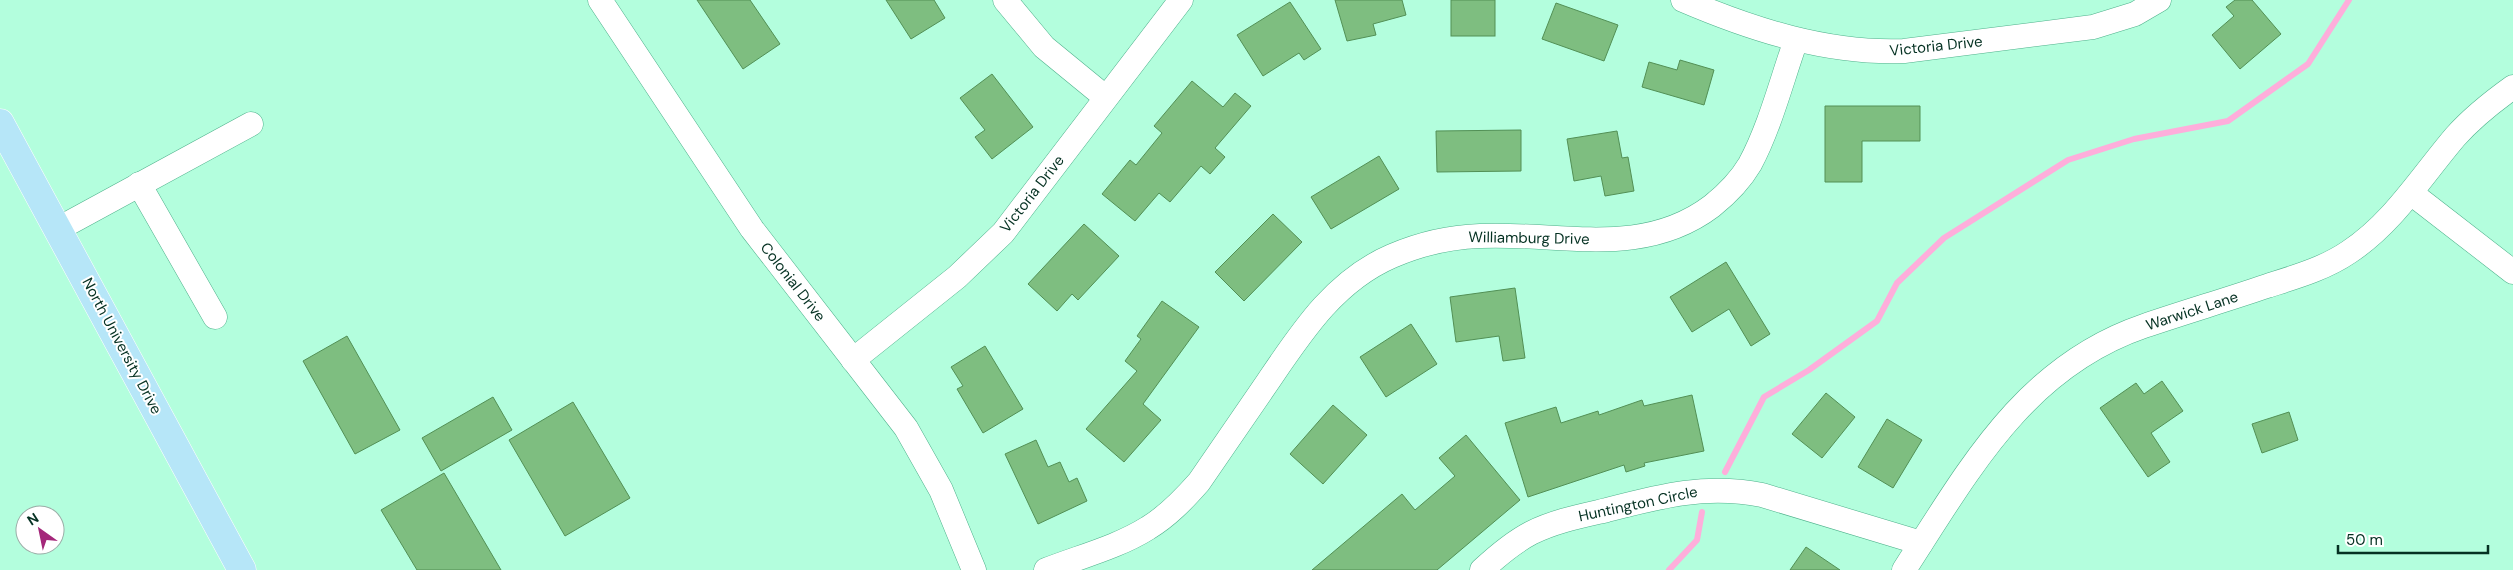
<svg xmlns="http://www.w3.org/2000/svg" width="2513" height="570" font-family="'DM Sans',sans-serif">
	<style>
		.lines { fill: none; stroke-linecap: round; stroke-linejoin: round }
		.stream { stroke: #feaedb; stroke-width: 6 }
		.building { fill: #7ebe80; stroke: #529055 }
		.minor-casing { stroke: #4eb18b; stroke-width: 25 }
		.major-casing { stroke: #fff; stroke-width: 29 }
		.minor { stroke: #fff; stroke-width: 24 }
		.major { stroke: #b6e6f8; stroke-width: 28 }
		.labels { text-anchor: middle; stroke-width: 4; stroke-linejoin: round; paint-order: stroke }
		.street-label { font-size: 15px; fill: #053122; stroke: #fff }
	</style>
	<rect width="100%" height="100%" fill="#b3fedd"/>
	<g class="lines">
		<!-- stream -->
		<g class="stream">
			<polyline points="1725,472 1764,397 1809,370 1877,321 1897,283 1944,238 2068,160 2134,139 2228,121 2308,64 2349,0"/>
			<polyline points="1669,570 1697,540 1702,512"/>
		</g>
	</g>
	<!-- building -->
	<g class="building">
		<polygon points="697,0 750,0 780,44 743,69"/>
		<polygon points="886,0 934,0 945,18 911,39"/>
		<polygon points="1335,0 1402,0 1406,15 1373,24 1376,35 1347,41"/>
		<rect x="1451" y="0" width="44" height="36"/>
		<polygon points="2235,0 2252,0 2281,34 2240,69 2212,35 2234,16 2226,7"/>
		<polygon points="1290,2 1321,49 1304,60 1299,53 1263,76 1237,35"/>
		<polygon points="1556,3 1618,25 1604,61 1542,39"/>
		<polygon points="1680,60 1714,70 1704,105 1642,87 1649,62 1677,70"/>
		<polygon points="992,74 1033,127 992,159 975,137 985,130 960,98"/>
		<polygon points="1192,81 1223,107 1235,93 1251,106 1215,148 1225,157 1210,174 1201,166 1170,202 1159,193 1135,221 1102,194 1130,160 1136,165 1162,133 1154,126"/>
		<polygon points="1825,106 1920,106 1920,141 1862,141 1862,182 1825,182"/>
		<polygon points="1521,130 1521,171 1437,172 1436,131"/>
		<polygon points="1617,131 1622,158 1628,157 1634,191 1605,196 1601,176 1574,181 1567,139"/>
		<polygon points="1379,156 1399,189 1331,229 1311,197"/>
		<polygon points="1273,214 1302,242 1244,301 1215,272"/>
		<polygon points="1084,224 1119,256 1078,300 1072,294 1057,311 1028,284"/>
		<polygon points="1726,262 1770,334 1751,346 1729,309 1692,332 1670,297"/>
		<polygon points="1515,288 1525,358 1503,361 1499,336 1456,342 1450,297"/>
		<polygon points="1162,301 1199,327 1143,404 1161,420 1124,462 1086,429 1137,371 1125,361 1141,339 1137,336"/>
		<polygon points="1411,324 1437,364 1386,397 1360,357"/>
		<polygon points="347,336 400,430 355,454 303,361"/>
		<polygon points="985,346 1023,409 983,433 957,389 963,386 951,367"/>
		<polygon points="2162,381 2183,411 2151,433 2170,462 2148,477 2100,408 2136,383 2144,394"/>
		<polygon points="1826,393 1855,417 1822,458 1792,434"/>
		<polygon points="1692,395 1704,451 1644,463 1645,466 1626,472 1624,465 1528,497 1505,423 1556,407 1561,423 1598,411 1599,415 1642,400 1644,406"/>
		<polygon points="493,397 512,430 441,471 422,438"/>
		<polygon points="573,402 630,498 565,536 509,440"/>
		<polygon points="1333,405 1367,435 1323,484 1290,454"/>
		<polygon points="2289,412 2298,440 2262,453 2252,424"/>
		<polygon points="1887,419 1922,440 1893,488 1858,467"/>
		<polygon points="1466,435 1520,500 1437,570 1312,570 1402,494 1415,510 1455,476 1439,458"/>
		<polygon points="1036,440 1048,467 1060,462 1069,482 1077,478 1087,501 1038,524 1005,454"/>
		<polygon points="444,473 501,570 417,570 381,510"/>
		<polygon points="1806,547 1840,570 1790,570"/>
	</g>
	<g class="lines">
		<!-- minor casing -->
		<g class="minor-casing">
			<g id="minor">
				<polyline points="600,0 752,229 906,428 941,490 974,570"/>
				<polyline points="1005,0 1044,47 1105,97"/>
				<path d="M1683 0C1753 30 1828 54 1904 51L2093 27 2135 14 2159 0"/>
				<polyline points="139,184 215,317"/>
				<polyline points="2411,193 2513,272"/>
				<polyline points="58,229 251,124"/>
				<polyline points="853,360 957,277 1003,233 1181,0"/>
				<path d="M1046 570C1079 557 1118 547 1148 528 1168 516 1184 499 1199 482 1222 449 1244 416 1267 383 1301 333 1334 281 1392 256 1420 244 1450 237 1480 236 1560 232 1642 259 1712 206 1727 194 1740 181 1750 164 1770 127 1782 79 1796 40"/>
				<path d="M1482 570C1497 556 1512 543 1531 533 1555 521 1581 516 1607 510 1661 496 1706 484 1762 495L1921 543"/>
				<path d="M1904 570C1969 470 2024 367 2144 326 2185 312 2226 300 2267 286 2295 277 2324 269 2349 252 2393 223 2421 177 2455 137 2472 118 2492 102 2513 87"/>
			</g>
		</g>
		<!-- major casing -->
		<g class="major-casing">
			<polyline id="major" points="0,123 242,570"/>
		</g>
		<!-- minor -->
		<use href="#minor" class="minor"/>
		<!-- major -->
		<use href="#major" class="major"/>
	</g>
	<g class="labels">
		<!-- street labels -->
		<g class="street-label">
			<text transform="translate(1936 46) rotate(-6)" y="5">Victoria Drive</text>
			<text transform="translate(1032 194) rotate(-52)" y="5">Victoria Drive</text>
			<text transform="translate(1529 238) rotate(1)" y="5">Williamburg Drive</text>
			<text transform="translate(793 282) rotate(52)" y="5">Colonial Drive</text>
			<text transform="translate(2192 311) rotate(-18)" y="5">Warwick Lane</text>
			<text transform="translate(122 346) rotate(62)" y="5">North University Drive</text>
			<text transform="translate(1638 504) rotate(-12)" y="5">Huntington Circle</text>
		</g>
	</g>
	<!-- north arrow -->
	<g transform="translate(40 530) rotate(327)"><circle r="24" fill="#ffffff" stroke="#9bada7"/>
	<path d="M0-4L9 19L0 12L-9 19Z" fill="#a4277a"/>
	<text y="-8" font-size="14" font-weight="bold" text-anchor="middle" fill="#053122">N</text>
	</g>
	<!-- scale -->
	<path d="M2338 545v8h150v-8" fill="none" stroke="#053122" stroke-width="2.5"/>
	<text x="2346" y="545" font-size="15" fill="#053122" stroke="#ffffff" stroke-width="4" paint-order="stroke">50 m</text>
</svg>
